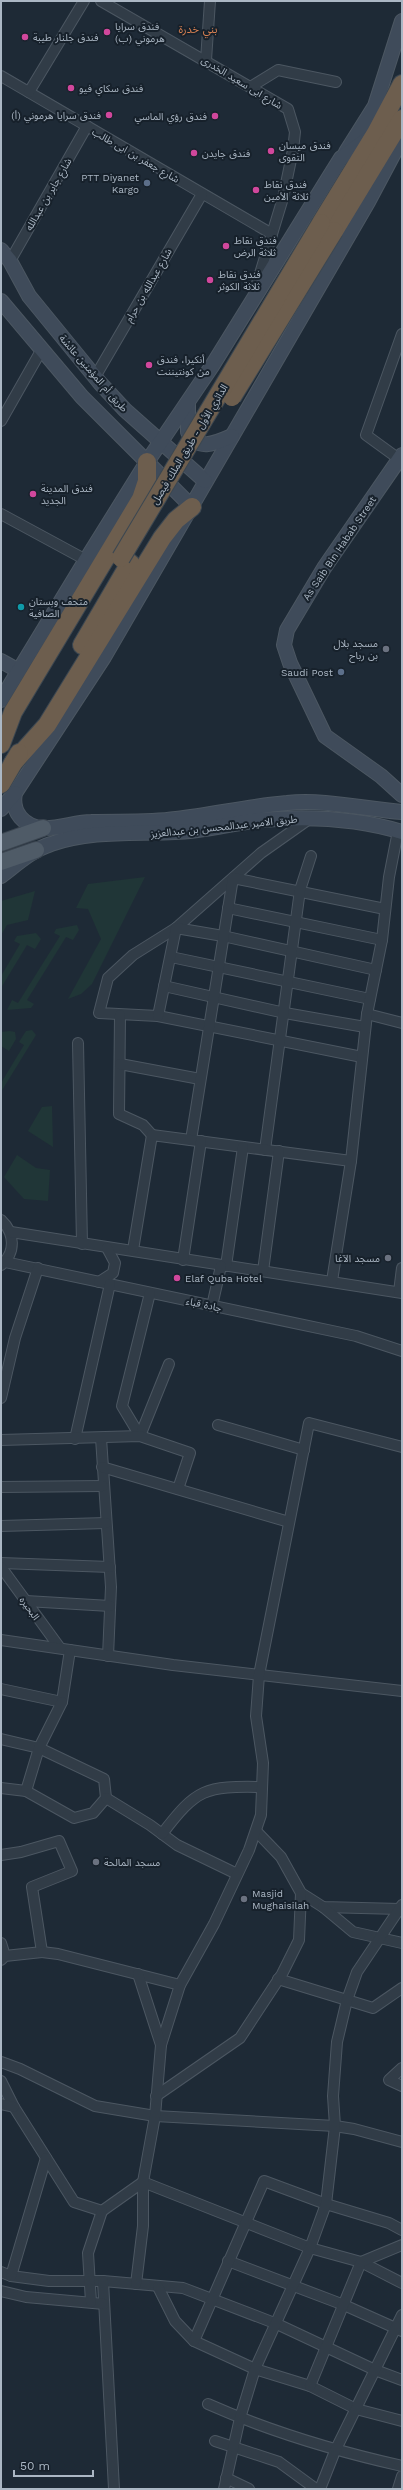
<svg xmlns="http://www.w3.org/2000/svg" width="403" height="2490" font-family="'Work Sans','Noto Sans Arabic',sans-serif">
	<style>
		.green { fill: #203637 }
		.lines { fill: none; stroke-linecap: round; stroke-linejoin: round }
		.street-casing { stroke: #4c5762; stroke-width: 12 }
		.secondary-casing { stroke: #4c5762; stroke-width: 16 }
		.primary-casing { stroke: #3b4550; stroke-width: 18 }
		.highway-casing { stroke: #3c4751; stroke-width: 20 }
		.street { stroke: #313c47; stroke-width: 10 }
		.secondary { stroke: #3f4b5a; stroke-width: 14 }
		.primary { stroke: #4f5b67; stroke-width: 16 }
		.highway { stroke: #6d5e4e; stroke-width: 18 }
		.highway-bridge-casing { stroke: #3c4751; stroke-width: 20; stroke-linecap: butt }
		.highway-bridge { stroke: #6d5e4e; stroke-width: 18 }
		.hotel-dot { fill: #d1479c; stroke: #17212b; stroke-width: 1.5 }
		.service-dot { fill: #5c6f8a; stroke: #17212b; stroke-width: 1.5 }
		.culture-dot { fill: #0f9aa8; stroke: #17212b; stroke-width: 1.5 }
		.worship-dot { fill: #6b7280; stroke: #17212b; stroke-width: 1.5 }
		.labels { text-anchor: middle; stroke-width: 4; stroke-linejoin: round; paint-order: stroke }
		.poi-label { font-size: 10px; fill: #abb7c4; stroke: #17212b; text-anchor: start }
		.street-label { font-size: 10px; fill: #abb7c4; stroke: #17212b }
		.neighbourhood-label { font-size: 11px; fill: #d88152; stroke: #17212b }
	</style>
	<rect width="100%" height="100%" fill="#1e2a36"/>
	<!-- green -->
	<g class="green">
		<polygon points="145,877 92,984 81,994 68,999 101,939 88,909 76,908 88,884"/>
		<polygon points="35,891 28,920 7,925 1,935 1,901"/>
		<polygon points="77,925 79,930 73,940 66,937 27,1000 34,1004 31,1008 7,1010 12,1000 18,1003 60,936 54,933 56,929"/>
		<polygon points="36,933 41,939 35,949 27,945 1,988 1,976 20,944 14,941 17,936"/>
		<polygon points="32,1030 36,1035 1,1092 1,1083 24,1045 19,1042 26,1031"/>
		<polygon points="10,1031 15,1032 16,1039 9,1051 1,1046 1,1032"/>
		<polygon points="52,1106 53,1147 28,1131 42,1107"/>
		<polygon points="17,1155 36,1168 50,1170 48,1201 24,1199 4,1177"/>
	</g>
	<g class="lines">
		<!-- street casing -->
		<g class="street-casing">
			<g id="street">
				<polyline points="101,1 288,109 295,132 293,150 283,198 255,290"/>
				<polyline points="206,60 210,1"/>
				<polyline points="1,76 272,234"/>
				<polyline points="252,86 278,70 336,82"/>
				<polyline points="29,92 84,1"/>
				<polyline points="10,261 87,126"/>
				<polyline points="95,377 202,194"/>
				<polyline points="1,421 42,349"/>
				<polyline points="399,459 366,435 402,334"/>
				<polyline points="1,514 86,560"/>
				<polyline points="312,817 261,853 176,928 133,955 108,978 99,1013 158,1016 362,1057"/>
				<polyline points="228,908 382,940"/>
				<polyline points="171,957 370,999"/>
				<polyline points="164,986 285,1013 365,1027"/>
				<polyline points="367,1014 402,1023"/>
				<polyline points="120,1015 119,1114 143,1125 152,1135"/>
				<polyline points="158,1016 176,928 223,936 376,970"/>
				<polyline points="78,1043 82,1244"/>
				<polyline points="120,1064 200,1079"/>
				<polyline points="191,1140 233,878 385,909"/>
				<polyline points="265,1150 300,890 311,856"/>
				<path d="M1 1220C15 1233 16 1253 1 1265"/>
				<polyline points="11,1232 402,1293"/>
				<polyline points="133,1250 152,1135 351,1161"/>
				<polyline points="183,1260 201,1141"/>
				<polyline points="5,1262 356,1336 402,1351"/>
				<polyline points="226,1266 243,1147"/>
				<polyline points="263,1271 279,1151"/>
				<polyline points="332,1281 351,1161 367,1014 382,940 389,877 398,831"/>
				<polyline points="99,1282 113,1273 115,1263 107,1248"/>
				<polyline points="399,1292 402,1268"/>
				<polyline points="212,1306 221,1266"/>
				<polyline points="1,1398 15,1338 38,1268"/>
				<polyline points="218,1425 304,1450"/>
				<polyline points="140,1436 122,1406 150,1293"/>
				<polyline points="140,1436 169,1364"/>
				<polyline points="101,1438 111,1587 108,1656"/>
				<polyline points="75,1439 110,1284"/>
				<polyline points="1,1440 140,1436 190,1453 178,1489"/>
				<polyline points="102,1467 289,1522"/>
				<polyline points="1,1487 103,1486"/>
				<polyline points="1,1526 106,1523"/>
				<polyline points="1,1563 110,1567"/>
				<polyline points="1,1567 60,1648"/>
				<polyline points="26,1601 110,1606"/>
				<polyline points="1,1640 173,1665 402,1691"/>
				<polyline points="1,1689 62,1702 70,1650"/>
				<polyline points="1,1739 39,1748 104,1779 106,1798 93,1813 74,1818 26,1791 1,1788"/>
				<polyline points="26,1791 39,1748 62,1702"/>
				<polyline points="106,1798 150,1825 177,1845 237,1874"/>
				<polyline points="256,1831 281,1857 301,1893 323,1907 400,1909"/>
				<path d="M162 1834C197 1788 205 1786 262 1787"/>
				<polyline points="1,1855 21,1852 59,1841 72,1871 32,1887 42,1952 5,1956 1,1960"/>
				<polyline points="323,1907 353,1932 402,1943"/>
				<polyline points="1,1943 5,1956"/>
				<polyline points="42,1952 58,1954 180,1985"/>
				<polyline points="278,1979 373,2008 402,1988"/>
				<polyline points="161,2045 180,1985 214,1924 249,1850 261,1815 263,1763 256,1716 259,1675 309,1423 402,1447"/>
				<polyline points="1,2062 20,2069 95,2106 155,2116 335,2126 354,2129 402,2142"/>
				<polyline points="402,2068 389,2080 402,2086"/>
				<polyline points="1,2081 14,2107 74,2202 102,2211 143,2182 310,2248 361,2262 402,2283"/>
				<polyline points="156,2096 240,2038 282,1974 299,1940 301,1893"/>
				<polyline points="1,2104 14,2107"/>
				<polyline points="228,2261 344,2305 402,2331"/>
				<polyline points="1,2272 11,2276 49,2281 103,2281 183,2288 277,2324 375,2370 402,2380"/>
				<polyline points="11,2276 46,2158"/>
				<polyline points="103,2281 114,2489"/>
				<polyline points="136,2284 143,2226 143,2182 155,2116 161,2045 138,1974"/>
				<polyline points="158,2287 175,2321 194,2341 255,2369 310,2386 356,2409 402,2421"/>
				<polyline points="1,2291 26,2297 104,2304"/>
				<polyline points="91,2302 88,2253 102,2211"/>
				<polyline points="194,2341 264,2181 326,2204 389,2223 402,2230"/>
				<polyline points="310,2386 361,2262 402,2245"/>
				<path d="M208 2404C271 2432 335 2451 402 2466"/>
				<polyline points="215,2441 279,2462 316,2489"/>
				<polyline points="226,2478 249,2489"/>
				<polyline points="224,2489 240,2418 255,2369 310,2248 326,2204 335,2126 333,2096 337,2042 347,2000 357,1972 402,1905"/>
				<polyline points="320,2489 335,2451 402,2315"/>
				<polyline points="398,2489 402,2476"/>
			</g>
		</g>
		<!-- secondary casing -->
		<g class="secondary-casing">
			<g id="secondary">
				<path d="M402 138 368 202 104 657 15 793C11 812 24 827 43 828 58 829 76 822 91 822 119 821 148 823 176 819 213 815 250 806 287 803 325 799 364 809 402 812"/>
				<polyline points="346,152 375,106 402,21"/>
				<polyline points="1,250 10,261 29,296 100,383 125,410 205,481"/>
				<polyline points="1,301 82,397 192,507"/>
				<path d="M188 405V432C198 452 216 443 232 436"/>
				<polyline points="402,455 324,568 287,630 284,645 290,663 325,736 381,776 402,795"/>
				<polyline points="1,661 19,671"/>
				<polyline points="1,700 86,560 147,462 212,366 331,174 341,158 372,136"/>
				<polyline points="1,809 15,793"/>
				<path d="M1 876C17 864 32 850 51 844 90 830 134 834 175 832 204 831 232 823 261 820 309 816 356 818 402 832"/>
			</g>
		</g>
		<!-- primary casing -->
		<g class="primary-casing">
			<g id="primary">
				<polyline points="1,843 43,828"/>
				<polyline points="1,862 36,850"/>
			</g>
		</g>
		<!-- highway casing -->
		<g class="highway-casing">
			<g id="highway">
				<polyline points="321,223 376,133 402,84"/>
				<polyline points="334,231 402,119"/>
				<polyline points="82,645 130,563"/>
				<polyline points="1,744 13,712 141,499 147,481 147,462"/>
				<polyline points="13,763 47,725 162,538 176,520 192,507"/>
				<polyline points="1,784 19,753"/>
			</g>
		</g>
		<!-- street -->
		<use href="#street" class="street"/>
		<!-- secondary -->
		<use href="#secondary" class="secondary"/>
		<!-- primary -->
		<use href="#primary" class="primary"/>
		<!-- highway -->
		<use href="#highway" class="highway"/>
		<!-- highway-bridge casing -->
		<g class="highway-bridge-casing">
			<g id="highway-bridge">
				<polyline points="232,397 334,231"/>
				<polyline points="121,558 321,223"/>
			</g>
		</g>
		<!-- highway-bridge -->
		<use href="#highway-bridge" class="highway-bridge"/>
	</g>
	<!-- markers -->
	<g class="hotel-dot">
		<circle cx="107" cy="32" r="4"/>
		<circle cx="25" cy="37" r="4"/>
		<circle cx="71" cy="88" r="4"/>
		<circle cx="109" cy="115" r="4"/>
		<circle cx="215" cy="116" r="4"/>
		<circle cx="271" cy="151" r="4"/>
		<circle cx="194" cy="153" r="4"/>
		<circle cx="256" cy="190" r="4"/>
		<circle cx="226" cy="246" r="4"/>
		<circle cx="210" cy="280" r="4"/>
		<circle cx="149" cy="365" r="4"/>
		<circle cx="33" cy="494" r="4"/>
		<circle cx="177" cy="1278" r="4"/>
	</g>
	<g class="service-dot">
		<circle cx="147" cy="183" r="4"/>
		<circle cx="341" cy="672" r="4"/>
	</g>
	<circle class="culture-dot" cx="21" cy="607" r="4"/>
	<g class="worship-dot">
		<circle cx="386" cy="649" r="4"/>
		<circle cx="388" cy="1258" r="4"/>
		<circle cx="96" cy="1862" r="4"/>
		<circle cx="244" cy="1899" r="4"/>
	</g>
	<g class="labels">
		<!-- poi labels -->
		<g class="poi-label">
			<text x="115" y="30">فندق سرايا<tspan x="115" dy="12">هرموني (ب)</tspan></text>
			<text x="33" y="41">فندق جلنار طيبة</text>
			<text x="79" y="92">فندق سكاي فيو</text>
			<text x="101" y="119" text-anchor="end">فندق سرايا هرموني (أ)</text>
			<text x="207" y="120" text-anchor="end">فندق رؤي الماسي</text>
			<text x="279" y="149">فندق ميسان<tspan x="279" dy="12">التقوى</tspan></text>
			<text x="202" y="157">فندق جايدن</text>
			<text x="139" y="181" text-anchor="end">PTT Diyanet<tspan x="139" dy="12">Kargo</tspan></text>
			<text x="264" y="188">فندق نقاط<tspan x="264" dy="12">ثلاثة الأمين</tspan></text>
			<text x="234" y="244">فندق نقاط<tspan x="234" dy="12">ثلاثة الرض</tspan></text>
			<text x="218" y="278">فندق نقاط<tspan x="218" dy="12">ثلاثة الكوثر</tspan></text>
			<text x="157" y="363">أنكيرا، فندق<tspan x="157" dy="12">من كونتيننت</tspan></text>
			<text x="41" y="492">فندق المدينة<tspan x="41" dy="12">الجديد</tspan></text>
			<text x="29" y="605">متحف وبستان<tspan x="29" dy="12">الصافية</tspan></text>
			<text x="378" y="647" text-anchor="end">مسجد بلال<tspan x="378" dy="12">بن رباح</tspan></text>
			<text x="333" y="676" text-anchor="end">Saudi Post</text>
			<text x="380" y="1262" text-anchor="end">مسجد الآغا</text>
			<text x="185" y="1282">Elaf Quba Hotel</text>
			<text x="104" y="1866">مسجد المالحة</text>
			<text x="252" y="1897">Masjid<tspan x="252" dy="12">Mughaisilah</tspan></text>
		</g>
		<!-- street labels -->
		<g class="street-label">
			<text transform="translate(242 82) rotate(31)" y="4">شارع ابى سعيد الخدرى</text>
			<text transform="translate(136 155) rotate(30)" y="4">شارع جعفر بن ابى طالب</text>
			<text transform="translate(48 194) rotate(-60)" y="4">شارع جابر بن عبدالله</text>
			<text transform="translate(148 285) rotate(-60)" y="4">شارع عبدالله بن حرام</text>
			<text transform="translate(94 373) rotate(49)" y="4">طريق أم المؤمنين عائشة</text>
			<text transform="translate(189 444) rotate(-59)" y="4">الدائري الأول - طريق الملك فيصل</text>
			<text transform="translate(339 548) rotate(-56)" y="4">As Saib Bin Habab Street</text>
			<text transform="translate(224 826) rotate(-6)" y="4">طريق الامير عبدالمحسن بن عبدالعزيز</text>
			<text transform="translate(204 1304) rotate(12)" y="4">جادة قباء</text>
			<text transform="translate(30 1608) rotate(54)" y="4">البحيره</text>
		</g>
		<!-- neighbourhood labels -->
		<g class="neighbourhood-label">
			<text x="198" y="33">بني خدرة</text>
		</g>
	</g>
	<!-- border -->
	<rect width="403" height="2490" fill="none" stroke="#abb7c4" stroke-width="4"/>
	<!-- scale -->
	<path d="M14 2470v6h79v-6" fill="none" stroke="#abb7c4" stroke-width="2"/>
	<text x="20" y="2470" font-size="12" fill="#abb7c4" stroke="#17212b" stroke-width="3" paint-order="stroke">50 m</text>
</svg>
